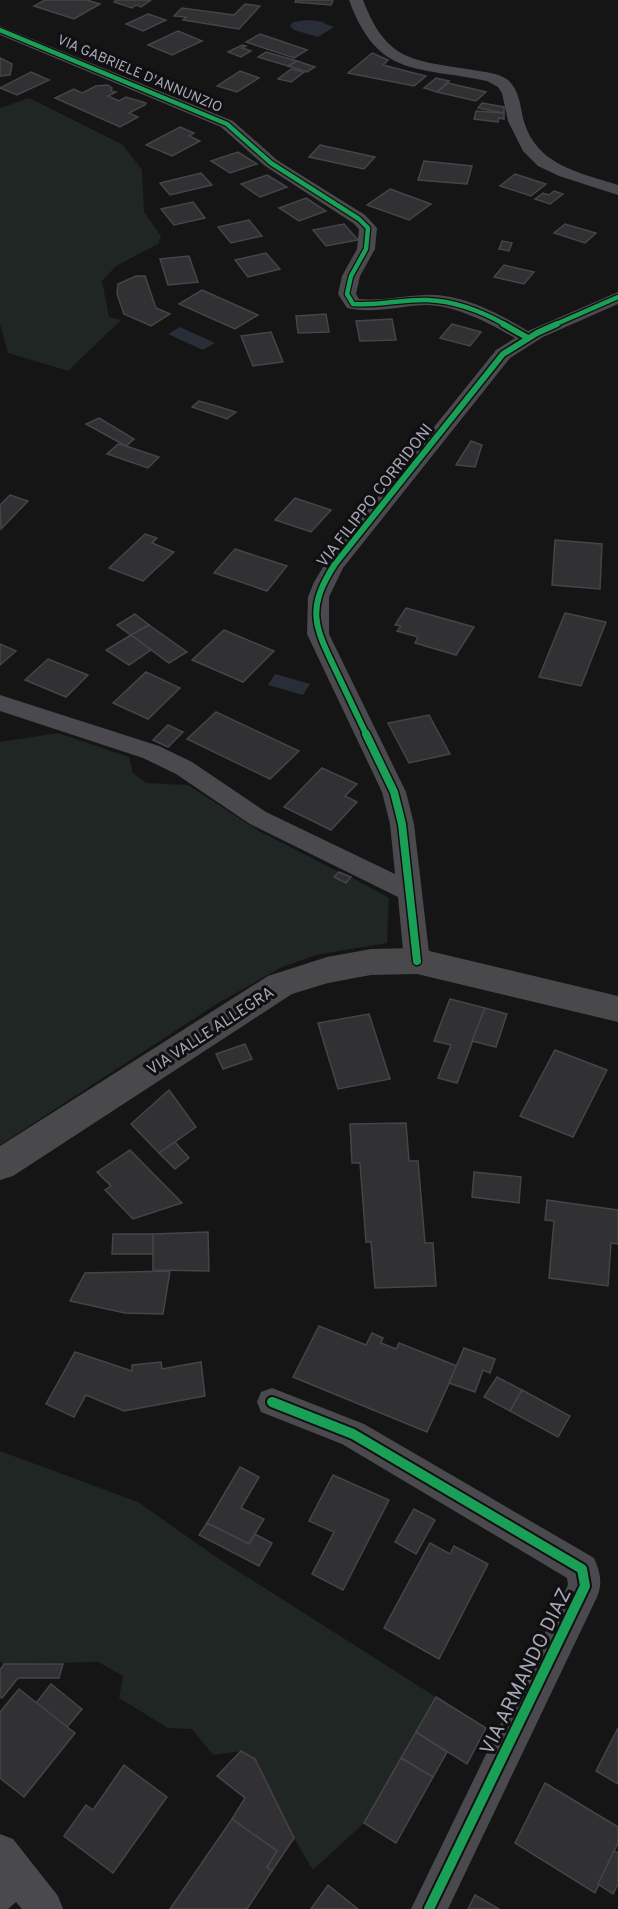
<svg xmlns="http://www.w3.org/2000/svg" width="618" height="1909" font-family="Overpass,sans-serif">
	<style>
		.green { fill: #1f2623 }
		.water { fill: #292d37 }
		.building { fill: #313133; stroke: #454448; stroke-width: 1.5 }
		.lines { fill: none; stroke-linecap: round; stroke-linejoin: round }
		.street { fill: #4a4a4e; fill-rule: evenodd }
		.secondary { fill: #49494c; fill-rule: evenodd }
		.cycleway-far3-casing { stroke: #100f11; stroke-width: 7 }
		.cycleway-far2-casing { stroke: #100f11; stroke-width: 9 }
		.cycleway-far1-casing { stroke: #100f11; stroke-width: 11 }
		.cycleway-casing { stroke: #100f11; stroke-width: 14 }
		.cycleway-far3 { stroke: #1a9f57; stroke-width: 4.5 }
		.cycleway-far2 { stroke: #1a9f57; stroke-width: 6 }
		.cycleway-far1 { stroke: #1a9f57; stroke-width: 8 }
		.cycleway { stroke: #1a9f57; stroke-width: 10 }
		.labels { text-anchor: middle; stroke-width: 6; stroke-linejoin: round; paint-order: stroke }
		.far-street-label { font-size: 14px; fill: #a7a7b6; stroke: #100f11 }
		.street-label { font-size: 16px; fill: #a7a7b6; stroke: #100f11 }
		.near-street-label { font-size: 20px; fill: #a7a7b6; stroke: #100f11 }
	</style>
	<rect width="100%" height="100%" fill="#151515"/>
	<!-- green -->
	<g class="green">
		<polygon points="29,98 123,145 142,170 144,212 161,236 158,244 116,266 102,281 109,317 121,320 68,371 8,353 0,324 0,108"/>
		<polygon points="58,733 129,757 133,773 146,783 188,785 259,831 339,872 334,877 346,882 351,877 389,898 387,943 316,955 282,967 218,1003 0,1145 0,742"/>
		<polygon points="0,1451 138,1502 219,1559 436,1697 364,1823 313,1870 294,1838 255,1759 241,1751 213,1755 192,1729 168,1728 119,1698 123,1676 98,1662 4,1664 0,1661"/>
	</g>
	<!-- water -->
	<g class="water">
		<polygon points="309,20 324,22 323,23 334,27 318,37 294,30 290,26 293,22"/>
		<polygon points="180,327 215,343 203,350 168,334"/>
		<polygon points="275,674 310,684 303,695 268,685"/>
	</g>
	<!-- building -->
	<g class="building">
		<polygon points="45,0 87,0 100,4 74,19 34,6"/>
		<polygon points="116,0 151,0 141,7 136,5 132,8 114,2"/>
		<polygon points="296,0 333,0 331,5 295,2"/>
		<polygon points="245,4 260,6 239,29 183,20 186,17 174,16 182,8 234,15"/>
		<polygon points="148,14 166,20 143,31 126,24"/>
		<polygon points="178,31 202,41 172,55 148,45"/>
		<polygon points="260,34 307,50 294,58 246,42"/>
		<polygon points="242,45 246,46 242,48 251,51 241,57 228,52"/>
		<polygon points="266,52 297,61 288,66 258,57"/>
		<polygon points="372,53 388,60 383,65 426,76 414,86 348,73"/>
		<polygon points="0,58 12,64 10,75 0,76"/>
		<polygon points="297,61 315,67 307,72 288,66"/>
		<polygon points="291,69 304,72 291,82 278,79"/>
		<polygon points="240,71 259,78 237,92 217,86"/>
		<polygon points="31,72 49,80 17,95 0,88"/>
		<polygon points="436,78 449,81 437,92 424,88"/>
		<polygon points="448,83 486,92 476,101 437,92"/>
		<polygon points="108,85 112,88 111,91 116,92 108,96 119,101 126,97 146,103 145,105 129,113 138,117 120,127 55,98 74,89 82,93 96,86"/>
		<polygon points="482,103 504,107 504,113 478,108"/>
		<polygon points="476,111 504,113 504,119 499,118 498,122 474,119"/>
		<polygon points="180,127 194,133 189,136 200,141 172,156 146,145"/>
		<polygon points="320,145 375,157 364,169 309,157"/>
		<polygon points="238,152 257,164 230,173 211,161"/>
		<polygon points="424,161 472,166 467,184 418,180"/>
		<polygon points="201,173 212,185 170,195 160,183"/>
		<polygon points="515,174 546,184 531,196 500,186"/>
		<polygon points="267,175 287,187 260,197 241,184"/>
		<polygon points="390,189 431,204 409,220 367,205"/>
		<polygon points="554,191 563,194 550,204 535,199 543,193 549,195"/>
		<polygon points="306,198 326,211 299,221 279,208"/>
		<polygon points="193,202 205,218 174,225 161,209"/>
		<polygon points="249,220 262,236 231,243 218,227"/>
		<polygon points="344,224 358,240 326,246 313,230"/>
		<polygon points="565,224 596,233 585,243 554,233"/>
		<polygon points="502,241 512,243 509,251 499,249"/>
		<polygon points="266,253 280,269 248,277 235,260"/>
		<polygon points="189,256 198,282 168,285 160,259"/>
		<polygon points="504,265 534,272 524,284 494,277"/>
		<polygon points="136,276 145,276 156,308 170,314 151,326 124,314 117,294 118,284"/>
		<polygon points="202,290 258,315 235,329 179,304"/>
		<polygon points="326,314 329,332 298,333 296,316"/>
		<polygon points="392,319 396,340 360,341 356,321"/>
		<polygon points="452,324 481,332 470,346 440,338"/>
		<polygon points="271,332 283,362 253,366 241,336"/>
		<polygon points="199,401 213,405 236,412 227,419 192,407"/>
		<polygon points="99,418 134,439 126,446 86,424"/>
		<polygon points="471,441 482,445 475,467 456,465"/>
		<polygon points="118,444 126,446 159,457 148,468 107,454"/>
		<polygon points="10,495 28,501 1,529 0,505"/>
		<polygon points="295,498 331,510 311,532 275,520"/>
		<polygon points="145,534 157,538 152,543 174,552 143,581 109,568"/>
		<polygon points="555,540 602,544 600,589 552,585"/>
		<polygon points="235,549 287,566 267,591 214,573"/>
		<polygon points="406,608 474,627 456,655 415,643 418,637 397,631 401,626 395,625"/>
		<polygon points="565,613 606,622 581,686 539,677"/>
		<polygon points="135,614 149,625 131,635 117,625"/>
		<polygon points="149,625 187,652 169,663 131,635"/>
		<polygon points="224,630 274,651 243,682 192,660"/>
		<polygon points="131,635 151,650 129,665 106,650"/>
		<polygon points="0,644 16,651 0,665"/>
		<polygon points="48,659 88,675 66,697 25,680"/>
		<polygon points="146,672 180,688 148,719 113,703"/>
		<polygon points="216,712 299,751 270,779 187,739"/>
		<polygon points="429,715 450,754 409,763 388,723"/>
		<polygon points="168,725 183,732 168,747 153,740"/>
		<polygon points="322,768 357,784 345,796 357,802 331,830 284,807"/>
		<polygon points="339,872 351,877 346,883 334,877"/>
		<polygon points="450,999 485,1008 457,1083 438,1078 451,1045 434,1041"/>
		<polygon points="485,1008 507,1014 496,1047 472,1041"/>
		<polygon points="369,1014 390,1079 338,1089 318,1023"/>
		<polygon points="245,1044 252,1059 223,1069 216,1054"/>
		<polygon points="555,1050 607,1070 573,1137 520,1116"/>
		<polygon points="169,1090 196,1127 159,1153 131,1124"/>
		<polygon points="406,1123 409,1161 418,1161 425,1243 433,1243 436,1286 375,1288 371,1242 366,1242 360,1163 352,1163 350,1124"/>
		<polygon points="175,1142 189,1158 175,1169 159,1153"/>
		<polygon points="130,1150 182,1203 133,1219 105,1190 111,1186 97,1172"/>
		<polygon points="474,1172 521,1177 519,1203 472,1197"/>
		<polygon points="547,1200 618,1210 618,1244 611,1243 608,1286 549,1278 554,1221 545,1220"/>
		<polygon points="208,1232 209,1271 153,1270 153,1234"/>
		<polygon points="113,1234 153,1234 153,1254 112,1254"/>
		<polygon points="170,1271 163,1314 125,1313 70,1301 85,1273"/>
		<polygon points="319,1326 366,1345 372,1333 383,1338 381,1343 396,1349 399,1343 457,1366 427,1432 293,1377"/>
		<polygon points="464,1348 495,1359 490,1373 483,1370 475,1392 449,1383"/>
		<polygon points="75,1352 132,1371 132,1365 161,1362 162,1369 201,1362 205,1396 124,1411 86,1395 74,1417 46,1404"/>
		<polygon points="497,1377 522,1390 510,1411 484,1397"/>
		<polygon points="522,1390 570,1416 558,1437 510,1411"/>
		<polygon points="240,1467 259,1477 241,1508 264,1519 249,1544 207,1523"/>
		<polygon points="333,1475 389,1500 343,1590 312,1574 334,1532 309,1521"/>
		<polygon points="414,1509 435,1520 416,1554 395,1542"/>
		<polygon points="207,1523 249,1544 255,1534 272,1543 259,1566 199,1535"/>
		<polygon points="430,1543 450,1554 454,1546 488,1564 439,1659 384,1628"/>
		<polygon points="4,1664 63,1664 59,1678 18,1678 2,1698 0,1697 0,1670"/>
		<polygon points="51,1684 82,1709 67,1727 36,1703"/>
		<polygon points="19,1689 75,1733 24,1797 0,1778 0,1712"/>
		<polygon points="436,1697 486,1728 467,1764 416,1732"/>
		<polygon points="618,1728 618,1784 596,1771"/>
		<polygon points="416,1732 447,1752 433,1777 401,1758"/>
		<polygon points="241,1751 255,1759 294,1838 272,1871 267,1867 277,1851 232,1819 245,1798 217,1776"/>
		<polygon points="401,1758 433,1777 396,1843 364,1823"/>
		<polygon points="124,1765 167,1797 113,1873 64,1836 86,1805 93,1810"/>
		<polygon points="545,1783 618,1827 618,1843 595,1893 515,1843"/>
		<polygon points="232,1819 277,1851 267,1867 272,1871 247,1909 170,1909"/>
		<polygon points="614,1851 618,1853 618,1884 613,1894 598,1884"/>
		<polygon points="328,1885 358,1909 311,1909"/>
		<polygon points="475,1895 499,1909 468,1909"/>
	</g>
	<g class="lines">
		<!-- street -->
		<g class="street">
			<path d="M349 0H363C387 63 414 60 473 70 485 72 499 73 508 80 519 90 520 104 523 118 535 165 578 172 618 185V195L559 176 538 166 523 151 508 121 502 93 498 87 487 81C418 66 378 79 349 0Z"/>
			<path d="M0 26 233 121 277 160 365 215 377 228 375 249 360 276 356 294 359 299C381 301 402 296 424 295 460 293 498 313 528 331L618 292V304L543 337 510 358 343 568 329 597V634L406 792 414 824 430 961 426 968 417 971 408 968 404 961 398 897 250 824 176 774 143 758 0 711V695L159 746 192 762 266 812 395 874 390 824 382 792 307 634 308 597 314 582 328 559 496 350 515 338C489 323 456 305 425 305 398 306 374 314 347 308L338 294 342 276 357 249 359 229 353 223 265 166 221 127 0 35Z"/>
			<path d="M272 1388 364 1424 594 1558C600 1572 603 1583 597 1597L448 1909H411L568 1585 567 1578 342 1444 261 1412 257 1402 261 1392Z"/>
			<polygon points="0,1834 13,1839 58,1896 63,1909 22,1909 16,1902 8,1909 0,1909"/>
		</g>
		<!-- secondary -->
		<polygon class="secondary" points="417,948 618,996 618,1022 417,974 371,975 328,983 292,994 13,1176 0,1180 0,1146 268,976 327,957 371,949"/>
		<!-- cycleway-far3 casing -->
		<g class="cycleway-far3-casing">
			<g id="cycleway-far3">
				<path d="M0 30 227 124 271 163 359 219 368 228 366 249 351 276 347 294 353 304C380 306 402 299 427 300 454 301 483 312 506 325"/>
				<polyline points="554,325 618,297"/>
			</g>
		</g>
		<!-- cycleway-far2 casing -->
		<g class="cycleway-far2-casing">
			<g id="cycleway-far2">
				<polyline points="503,324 528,338"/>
				<path d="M367 736C357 715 347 694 337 673 315 627 305 610 335 564L503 354 537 333 557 324"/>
			</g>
		</g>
		<!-- cycleway-far1 casing -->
		<g class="cycleway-far1-casing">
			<polyline id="cycleway-far1" points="366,734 394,792 402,824 417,961"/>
		</g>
		<!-- cycleway casing -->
		<g class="cycleway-casing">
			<polyline id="cycleway" points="272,1402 353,1434 582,1569 585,1586 429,1909"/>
		</g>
		<!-- cycleway-far3 -->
		<use href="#cycleway-far3" class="cycleway-far3"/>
		<!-- cycleway-far2 -->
		<use href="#cycleway-far2" class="cycleway-far2"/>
		<!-- cycleway-far1 -->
		<use href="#cycleway-far1" class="cycleway-far1"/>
		<!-- cycleway -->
		<use href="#cycleway" class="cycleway"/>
	</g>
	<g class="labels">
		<!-- far-street labels -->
		<g class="far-street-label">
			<text transform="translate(140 73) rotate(23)" y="5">VIA GABRIELE D'ANNUNZIO</text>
		</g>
		<!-- street labels -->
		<g class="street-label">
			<text transform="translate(374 495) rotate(-52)" y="6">VIA FILIPPO CORRIDONI</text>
			<text transform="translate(210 1030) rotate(-33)" y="6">VIA VALLE ALLEGRA</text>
		</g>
		<!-- near-street labels -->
		<g class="near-street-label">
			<text transform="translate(525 1671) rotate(-64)" y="7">VIA ARMANDO DIAZ</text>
		</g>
	</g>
</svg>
